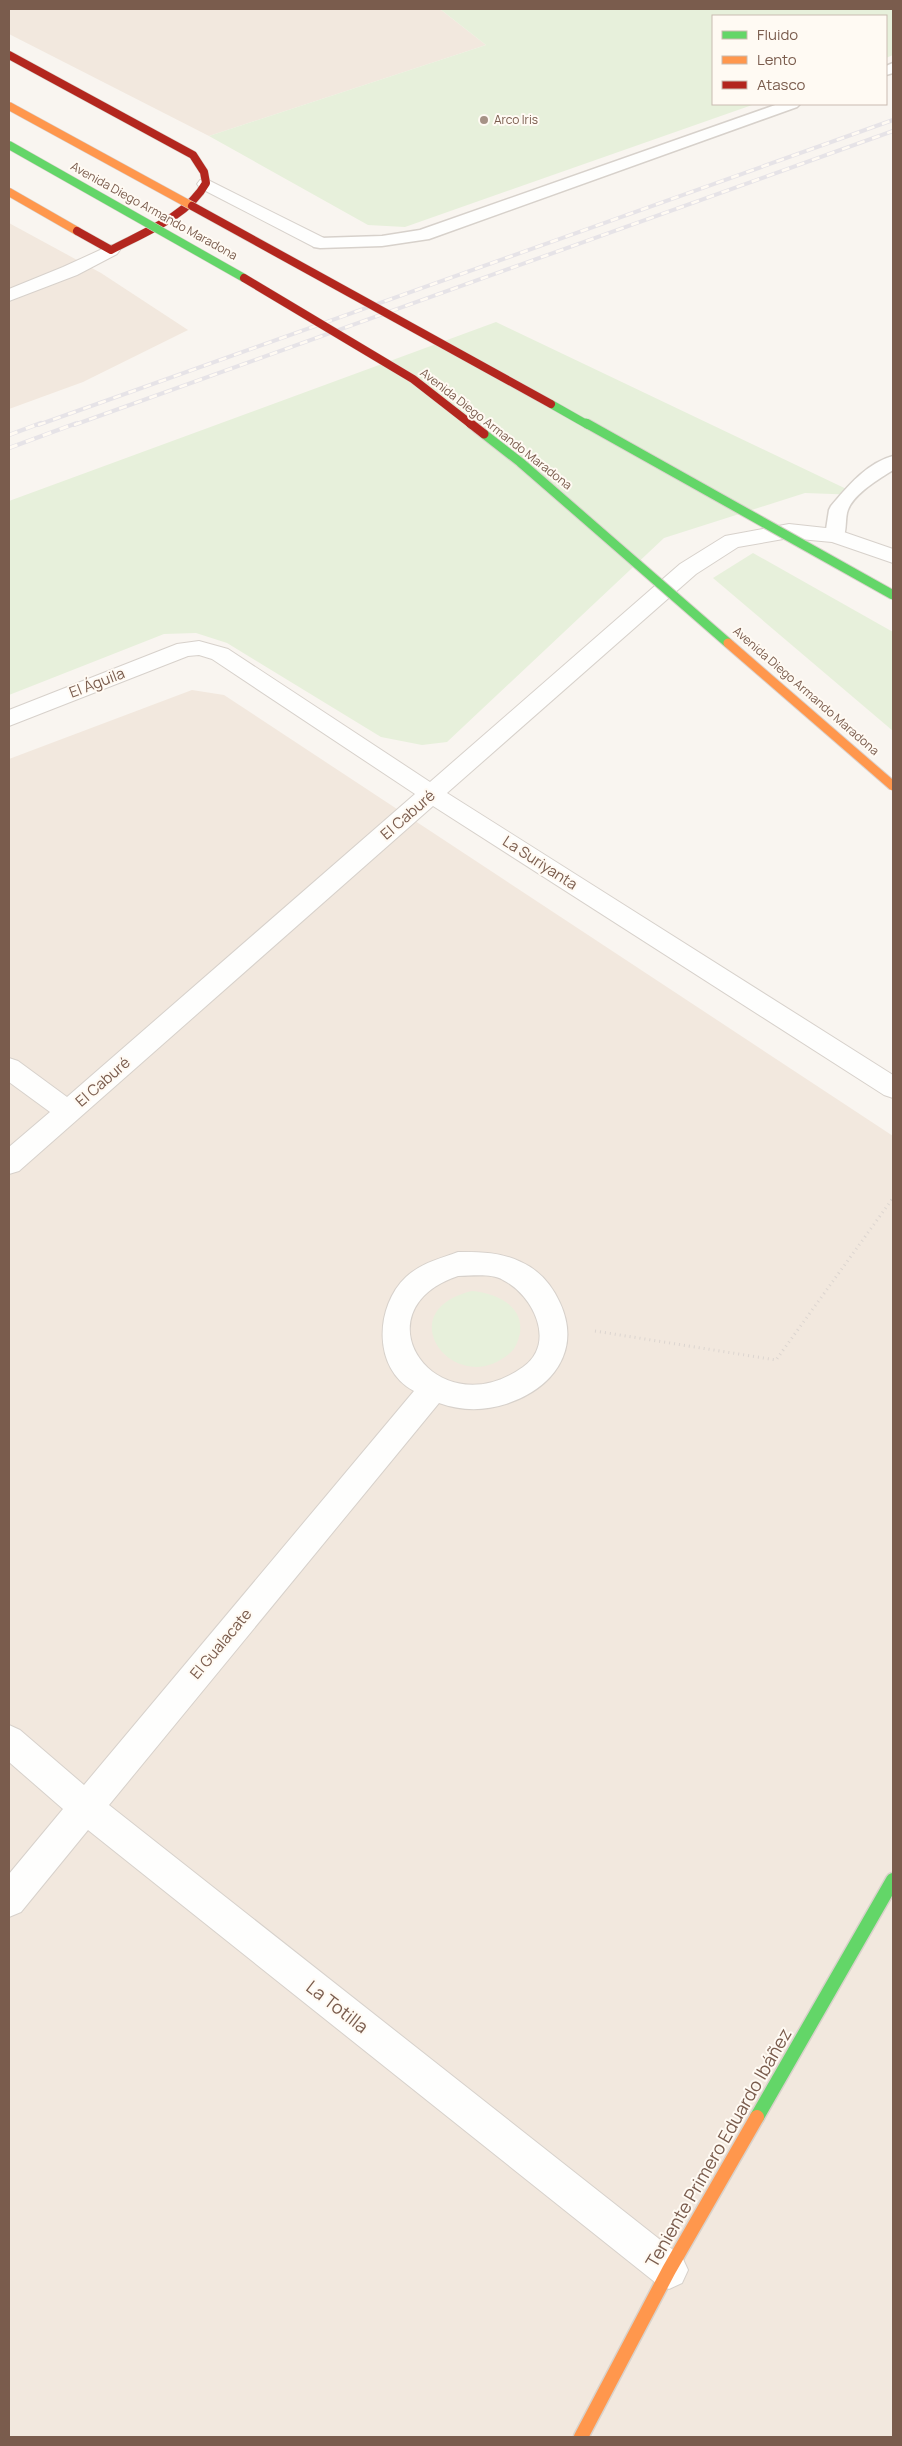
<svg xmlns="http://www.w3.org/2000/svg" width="902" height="2446" font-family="Manrope,sans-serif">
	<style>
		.residential { fill: #f2e8de }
		.green { fill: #e7f0db }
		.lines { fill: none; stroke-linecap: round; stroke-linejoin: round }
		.lane-casing { stroke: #d7d1cb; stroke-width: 3 }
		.street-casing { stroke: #d7d1cb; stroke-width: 2 }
		.fast-casing { stroke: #d9d2cb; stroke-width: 17 }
		.slow-far1-casing { stroke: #d9d2cb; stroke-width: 9 }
		.slow-casing { stroke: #d9d2cb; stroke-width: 17 }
		.jam-casing { stroke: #d9d2cb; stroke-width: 9 }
		.path { stroke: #dcd5d0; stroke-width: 3; stroke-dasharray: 1 4; stroke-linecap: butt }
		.lane { fill: #fefefd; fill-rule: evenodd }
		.street { fill: #fefefd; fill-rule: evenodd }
		.fast { stroke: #63d668; stroke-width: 14 }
		.slow-far1 { stroke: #ff974d; stroke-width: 8 }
		.slow { stroke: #ff974d; stroke-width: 14 }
		.jam { stroke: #b3261e; stroke-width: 8 }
		.rail-far1-casing { stroke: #e6e3e7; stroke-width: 4 }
		.rail-casing { stroke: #e6e3e7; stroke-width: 4.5 }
		.rail-far1 { stroke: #fffaf3; stroke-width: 2.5; stroke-dasharray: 8; stroke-linecap: butt }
		.rail { stroke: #fffaf3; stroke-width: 3; stroke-dasharray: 9; stroke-linecap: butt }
		.fast-bridge-far1-casing { stroke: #dad1cc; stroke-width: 9; stroke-linecap: butt }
		.fast-bridge-casing { stroke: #dad1cc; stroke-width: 11; stroke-linecap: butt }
		.slow-bridge-far1-casing { stroke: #dad1cc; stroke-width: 9; stroke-linecap: butt }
		.slow-bridge-casing { stroke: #dad1cc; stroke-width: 11; stroke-linecap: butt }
		.jam-bridge-far1-casing { stroke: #dad1cc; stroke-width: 9; stroke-linecap: butt }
		.jam-bridge-casing { stroke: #dad1cc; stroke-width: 11; stroke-linecap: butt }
		.fast-bridge-far1 { stroke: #63d668; stroke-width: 8 }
		.fast-bridge { stroke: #63d668; stroke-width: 9 }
		.slow-bridge-far1 { stroke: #ff974d; stroke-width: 8 }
		.slow-bridge { stroke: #ff974d; stroke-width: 9 }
		.jam-bridge-far1 { stroke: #b3261e; stroke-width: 8 }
		.jam-bridge { stroke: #b3261e; stroke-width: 9 }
		.poi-dot { fill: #a69286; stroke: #fffaf3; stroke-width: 2 }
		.labels { text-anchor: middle; stroke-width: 4; stroke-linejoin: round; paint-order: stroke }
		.far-poi-label { font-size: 12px; fill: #7a5c4d; stroke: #fffaf3; text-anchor: start }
		.far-street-label { font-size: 12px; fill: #7a5c4d; stroke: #fffaf3 }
		.street-label { font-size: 15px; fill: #7a5c4d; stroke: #fffaf3 }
		.near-street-label { font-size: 18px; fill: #7a5c4d; stroke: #fffaf3 }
	</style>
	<rect width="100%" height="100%" fill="#f9f5f0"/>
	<!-- residential -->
	<g class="residential">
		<polygon points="9,9 440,9 486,45 209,136 9,34"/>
		<polygon points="9,223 101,273 188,330 83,382 9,409"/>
		<polygon points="192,690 224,695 893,1136 893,2437 9,2437 9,759"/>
	</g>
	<!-- green -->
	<g class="green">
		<polygon points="440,9 893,9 893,55 886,58 886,16 713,16 713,104 755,104 405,227 368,225 209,136 486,45"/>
		<polygon points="496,322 859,495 805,493 664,538 447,742 422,745 381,737 227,643 196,633 164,634 9,695 9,501"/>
		<polygon points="753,553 893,632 893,731 713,578"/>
		<path d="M472 1291C495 1293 524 1305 520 1333 518 1341 516 1348 510 1353 455 1401 387 1311 472 1291Z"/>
	</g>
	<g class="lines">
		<!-- lane casing -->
		<g class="lane-casing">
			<g id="lane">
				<polygon points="893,63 893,73 886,75 886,66"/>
				<polygon points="778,104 800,104 797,107 429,239 382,246 320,248 314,247 312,243 314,239 320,238 382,236 420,230"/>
				<path d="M893 456V470C879 479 851 495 847 513 845 522 847 532 842 540L835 542 828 540 825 536 829 510 831 506C848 486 867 463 893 456Z"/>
			</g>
		</g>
		<!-- street casing -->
		<g class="street-casing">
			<g id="street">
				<polygon points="206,179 326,239 329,243 326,247 314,247 200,188 197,184 200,180"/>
				<polygon points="111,245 117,246 120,250 117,254 77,275 9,301 9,289 63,267"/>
				<polygon points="789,524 835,529 893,549 893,563 832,542 789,538 738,547 696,574 447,793 893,1075 893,1098 884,1095 433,806 78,1119 19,1171 9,1174 9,1147 50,1112 9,1082 9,1058 18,1061 67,1097 415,794 212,659 199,655 188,656 9,726 9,710 177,644 199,641 228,649 430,782 680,564 725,536"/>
				<path d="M458 1252C480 1252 501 1252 521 1262 539 1270 552 1285 560 1303 582 1351 552 1389 506 1404 484 1411 461 1411 439 1403L109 1805 682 2257 688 2270 682 2283 669 2289 656 2283 88 1830 21 1912 9 1917V1874L63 1809 9 1762V1725L20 1730 84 1785 414 1391C372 1369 375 1306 406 1277 421 1263 439 1259 458 1252ZM458 1276C472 1276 491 1273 503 1280 533 1295 557 1343 523 1367 436 1429 355 1311 458 1276Z"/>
			</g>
		</g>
		<!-- fast casing -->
		<g class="fast-casing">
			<polyline id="fast" points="757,2117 893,1880"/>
		</g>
		<!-- slow-far1 casing -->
		<g class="slow-far1-casing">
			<polyline id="slow-far1" points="9,192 77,231"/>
		</g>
		<!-- slow casing -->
		<g class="slow-casing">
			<polyline id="slow" points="581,2437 669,2270 757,2117"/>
		</g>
		<!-- jam casing -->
		<g class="jam-casing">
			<path id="jam" d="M9 55 193 155 204 172 206 183C188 216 143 233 111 250L77 231"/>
		</g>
		<!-- path -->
		<polyline class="path" points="595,1331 776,1360 893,1198"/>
		<!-- lane -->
		<use href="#lane" class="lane"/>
		<!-- street -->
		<use href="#street" class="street"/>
		<!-- fast -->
		<use href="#fast" class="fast"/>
		<!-- slow-far1 -->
		<use href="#slow-far1" class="slow-far1"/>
		<!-- slow -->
		<use href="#slow" class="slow"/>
		<!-- jam -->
		<use href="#jam" class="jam"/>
		<!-- rail-far1 casing -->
		<g class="rail-far1-casing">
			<g id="rail-far1">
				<polyline points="38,425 893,120"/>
				<polyline points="74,425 893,131"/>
			</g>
		</g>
		<!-- rail casing -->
		<g class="rail-casing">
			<g id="rail">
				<polyline points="9,435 41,423"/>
				<polyline points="9,448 77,423"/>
			</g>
		</g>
		<!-- rail-far1 -->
		<use href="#rail-far1" class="rail-far1"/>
		<!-- rail -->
		<use href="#rail" class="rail"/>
		<!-- fast-bridge-far1 casing -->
		<g class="fast-bridge-far1-casing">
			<g id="fast-bridge-far1">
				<polyline points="9,145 244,278"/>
				<polyline points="551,404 588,425"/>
			</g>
		</g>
		<!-- fast-bridge casing -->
		<g class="fast-bridge-casing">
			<g id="fast-bridge">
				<polyline points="586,423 893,595"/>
				<polyline points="484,434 520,462 728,643"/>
			</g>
		</g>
		<!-- slow-bridge-far1 casing -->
		<g class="slow-bridge-far1-casing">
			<polyline id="slow-bridge-far1" points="9,106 192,206"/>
		</g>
		<!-- slow-bridge casing -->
		<g class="slow-bridge-casing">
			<polyline id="slow-bridge" points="728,643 893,786"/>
		</g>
		<!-- jam-bridge-far1 casing -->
		<g class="jam-bridge-far1-casing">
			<g id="jam-bridge-far1">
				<polyline points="192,206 551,404"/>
				<polyline points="244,278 413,379 472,425"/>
			</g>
		</g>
		<!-- jam-bridge casing -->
		<g class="jam-bridge-casing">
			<polyline id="jam-bridge" points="470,423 484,434"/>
		</g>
		<!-- fast-bridge-far1 -->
		<use href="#fast-bridge-far1" class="fast-bridge-far1"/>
		<!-- fast-bridge -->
		<use href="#fast-bridge" class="fast-bridge"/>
		<!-- slow-bridge-far1 -->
		<use href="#slow-bridge-far1" class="slow-bridge-far1"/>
		<!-- slow-bridge -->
		<use href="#slow-bridge" class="slow-bridge"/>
		<!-- jam-bridge-far1 -->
		<use href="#jam-bridge-far1" class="jam-bridge-far1"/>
		<!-- jam-bridge -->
		<use href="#jam-bridge" class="jam-bridge"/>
	</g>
	<!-- markers -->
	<circle class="poi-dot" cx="484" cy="120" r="5"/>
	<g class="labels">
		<!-- far-poi labels -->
		<g class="far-poi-label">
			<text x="494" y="124">Arco Iris</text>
		</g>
		<!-- far-street labels -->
		<g class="far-street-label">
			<text transform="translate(154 211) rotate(29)" y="4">Avenida Diego Armando Maradona</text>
			<text transform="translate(496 429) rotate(38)" y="4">Avenida Diego Armando Maradona</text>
			<text transform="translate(806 691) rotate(41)" y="4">Avenida Diego Armando Maradona</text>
		</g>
		<!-- street labels -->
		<g class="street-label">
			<text transform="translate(97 683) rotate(-21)" y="5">El Águila</text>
			<text transform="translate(408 815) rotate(-41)" y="5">El Caburé</text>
			<text transform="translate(540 863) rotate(33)" y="5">La Suriyanta</text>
			<text transform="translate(103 1082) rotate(-41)" y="5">El Caburé</text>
			<text transform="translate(221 1644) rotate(-50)" y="5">El Gualacate</text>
		</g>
		<!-- near-street labels -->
		<g class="near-street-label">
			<text transform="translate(337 2007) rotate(38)" y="6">La Totilla</text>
			<text transform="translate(719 2148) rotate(-60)" y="6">Teniente Primero Eduardo Ibáñez</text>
		</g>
	</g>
	<!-- border -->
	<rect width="902" height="2446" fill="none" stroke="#7a5c4d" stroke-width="20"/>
	<!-- legend -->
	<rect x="712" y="15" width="175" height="90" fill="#fffaf3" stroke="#cabbb1"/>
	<rect x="722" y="31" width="25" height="8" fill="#63d668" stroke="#cabbb1"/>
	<text x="757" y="40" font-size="15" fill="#7a5c4d">Fluido</text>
	<rect x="722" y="56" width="25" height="8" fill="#ff974d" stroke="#cabbb1"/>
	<text x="757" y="65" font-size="15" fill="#7a5c4d">Lento</text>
	<rect x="722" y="81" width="25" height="8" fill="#b3261e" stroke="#cabbb1"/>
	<text x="757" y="90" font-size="15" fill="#7a5c4d">Atasco</text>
</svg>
